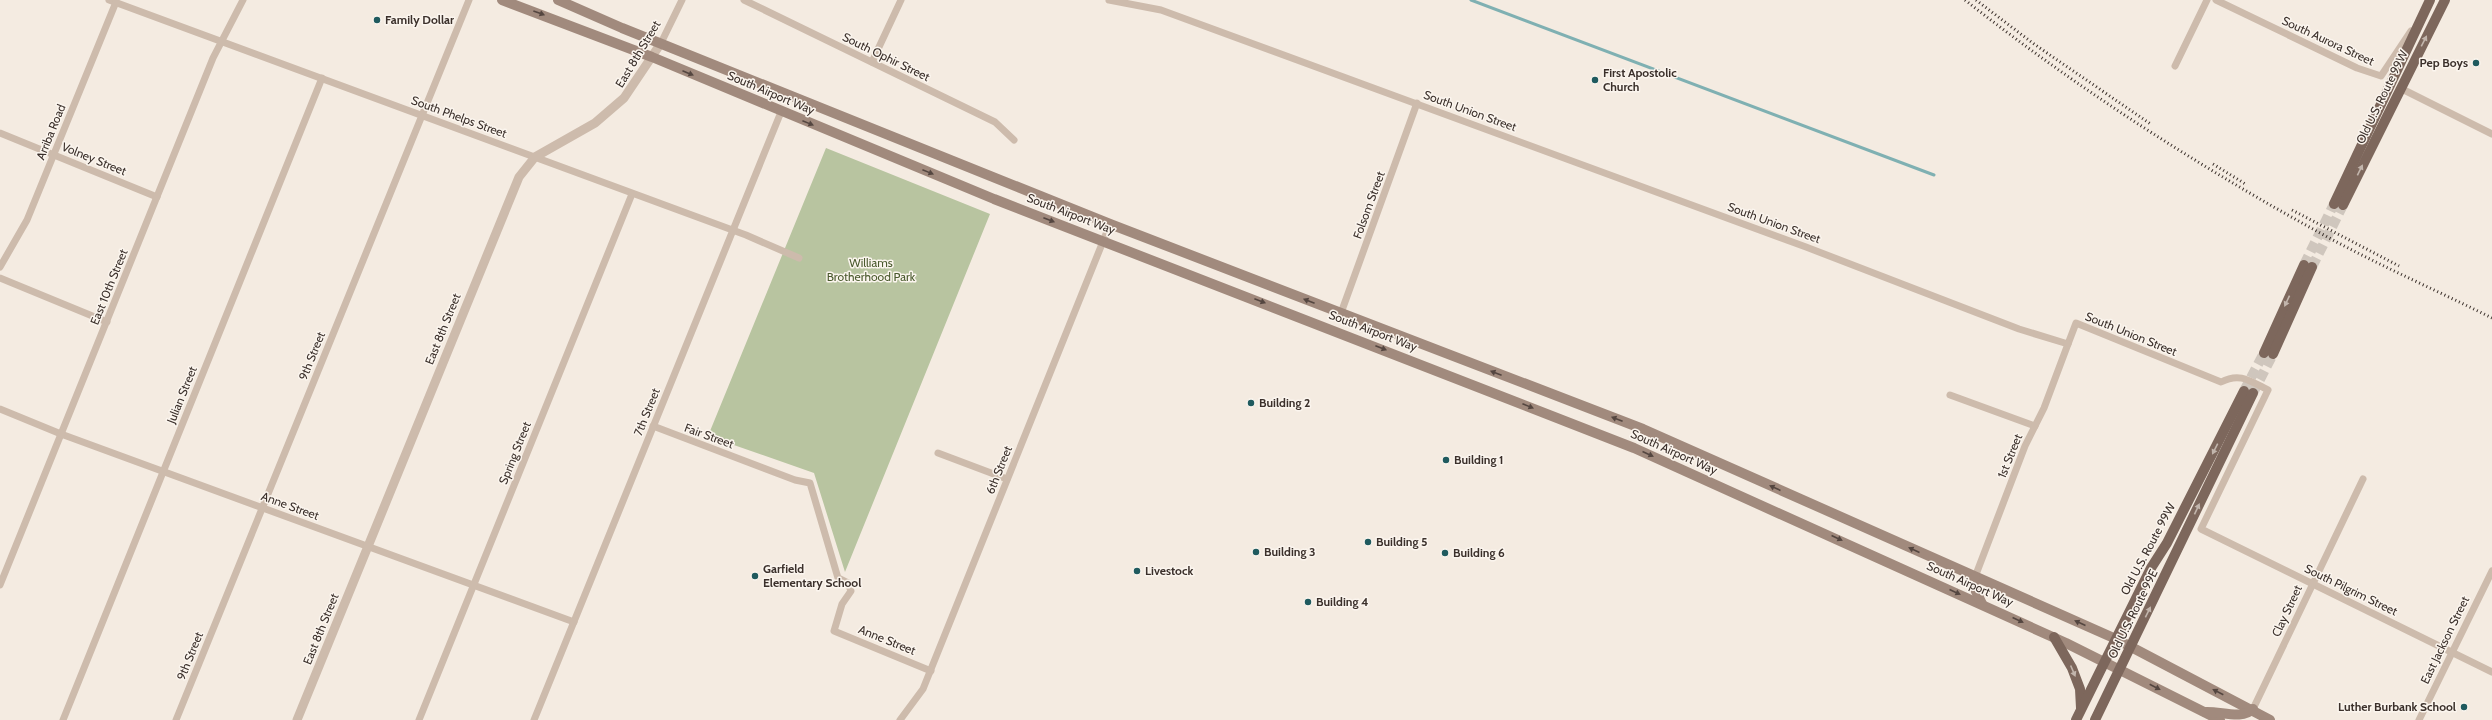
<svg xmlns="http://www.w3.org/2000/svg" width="2492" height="720" font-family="Cabin,sans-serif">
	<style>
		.green { fill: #b8c4a0 }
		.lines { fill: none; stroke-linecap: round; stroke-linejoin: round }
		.stream { stroke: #7fb0b2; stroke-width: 3 }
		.primary-tunnel { stroke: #cfc6bd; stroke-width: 10; stroke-dasharray: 10 5; stroke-linecap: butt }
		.minor { stroke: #cdbbac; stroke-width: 7 }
		.tertiary { stroke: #cdbbac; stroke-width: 9 }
		.secondary { stroke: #a18a7d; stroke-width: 10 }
		.primary { stroke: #7d675c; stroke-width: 10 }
		.rail { stroke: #3b302b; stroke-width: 3; stroke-dasharray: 1 3; stroke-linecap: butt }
		.oneway { fill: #544640 }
		.oneway2 { fill: #c2b5ac }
		.poi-dot { fill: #1f5a5e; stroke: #fbf5ee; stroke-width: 1.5 }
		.labels { text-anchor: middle; stroke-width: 3; stroke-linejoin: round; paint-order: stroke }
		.poi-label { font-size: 12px; font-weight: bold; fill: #3b302b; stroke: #fbf5ee; text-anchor: start }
		.street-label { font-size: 12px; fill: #3b302b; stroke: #fbf5ee }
		.park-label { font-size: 12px; fill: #4a5a2e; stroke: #fbf5ee }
	</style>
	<rect width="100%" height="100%" fill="#f4ebe1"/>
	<!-- green -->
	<polygon class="green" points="826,148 990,214 845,572 814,473 708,436"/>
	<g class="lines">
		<!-- stream -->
		<polyline class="stream" points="1471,0 1934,175"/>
		<!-- primary-tunnel -->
		<g class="primary-tunnel">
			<polyline points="2304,265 2334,204"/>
			<polyline points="2312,267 2343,205"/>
			<polyline points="2244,391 2264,353"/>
			<polyline points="2253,393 2273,354"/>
		</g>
		<!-- minor -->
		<g class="minor">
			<polyline points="109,0 746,235 799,258"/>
			<polyline points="744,0 995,122 1014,140"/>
			<path d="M1109 0 1161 10 1806 247 2019 329 2068 344 2076 323 2221 382C2240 372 2250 381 2268 390L2201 529 2492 672"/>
			<polyline points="2216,0 2357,68 2381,76 2411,31"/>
			<polyline points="661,43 682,0"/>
			<polyline points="872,62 901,0"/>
			<polyline points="2175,66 2207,0"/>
			<polyline points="2400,88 2492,134"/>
			<polyline points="0,133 157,197"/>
			<polyline points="0,267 27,220 116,2"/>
			<polyline points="0,278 107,322"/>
			<polyline points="1341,313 1417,103"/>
			<polyline points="1950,395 2035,426"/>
			<polyline points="0,409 61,434 574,622"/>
			<polyline points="653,426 795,480 810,483 838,578 848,583 851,591 842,604 834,631 931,671"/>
			<polyline points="938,453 1007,479"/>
			<polyline points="1975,577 2025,446 2044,408 2068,344"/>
			<polyline points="0,585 213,58 243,0"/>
			<polyline points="2253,709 2363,479"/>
			<polyline points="63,720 322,78"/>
			<polyline points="176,720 469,0"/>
			<polyline points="419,720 632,194"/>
			<polyline points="534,720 781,112"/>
			<polyline points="900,720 923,689 1110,224"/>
			<polyline points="2419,720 2492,571"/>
		</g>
		<!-- tertiary -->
		<polyline class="tertiary" points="297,720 519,177 535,157 595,123 624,98 661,43"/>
		<!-- secondary -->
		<g class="secondary">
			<polyline points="502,0 652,57 994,199 1634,448 2066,643 2220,720"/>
			<polyline points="558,0 622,28 1110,224 1643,429 2116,639 2270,720"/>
			<polyline points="1975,577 1974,587 1982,604"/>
			<path d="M2205 712C2221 711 2242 720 2253 709"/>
		</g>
		<!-- primary -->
		<g class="primary">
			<polyline points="2334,204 2430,0"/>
			<polyline points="2343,205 2445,0"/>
			<polyline points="2264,353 2304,265"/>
			<polyline points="2273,354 2312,267"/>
			<polyline points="2054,637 2072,668 2080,689 2081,708"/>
			<polyline points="2076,720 2151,568 2167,543 2244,391"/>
			<polyline points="2095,720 2253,393"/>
		</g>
		<!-- rail -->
		<g class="rail">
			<path d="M1965 0C2077 88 2198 166 2322 234 2378 265 2436 290 2492 318"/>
			<polyline points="1976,0 2034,44 2152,125"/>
			<polyline points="2213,164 2247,185"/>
			<polyline points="2292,210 2399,266"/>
		</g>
	</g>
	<!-- one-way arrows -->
	<defs><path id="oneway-solid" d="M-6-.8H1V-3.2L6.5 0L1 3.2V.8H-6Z"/></defs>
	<g class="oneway">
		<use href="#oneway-solid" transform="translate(539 13) rotate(20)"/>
		<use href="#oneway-solid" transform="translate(688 73) rotate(23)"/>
		<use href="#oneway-solid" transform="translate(808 123) rotate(22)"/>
		<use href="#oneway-solid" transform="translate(928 172) rotate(22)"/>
		<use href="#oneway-solid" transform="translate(1049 220) rotate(21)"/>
		<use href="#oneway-solid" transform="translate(1260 301) rotate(21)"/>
		<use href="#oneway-solid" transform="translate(1309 301) rotate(-159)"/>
		<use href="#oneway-solid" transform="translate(1381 348) rotate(21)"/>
		<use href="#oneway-solid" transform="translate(1496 373) rotate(-159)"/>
		<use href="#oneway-solid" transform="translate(1528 406) rotate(22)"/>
		<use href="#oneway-solid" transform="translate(1617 419) rotate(-159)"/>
		<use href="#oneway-solid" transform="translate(1648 454) rotate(24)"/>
		<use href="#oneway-solid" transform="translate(1775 488) rotate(-156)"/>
		<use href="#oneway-solid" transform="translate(1837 538) rotate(25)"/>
		<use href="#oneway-solid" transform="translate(1914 550) rotate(-156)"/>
		<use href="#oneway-solid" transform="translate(1955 592) rotate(24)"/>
		<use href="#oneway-solid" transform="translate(2018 620) rotate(25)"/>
		<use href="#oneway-solid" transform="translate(2080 623) rotate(-156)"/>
		<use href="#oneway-solid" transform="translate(2155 687) rotate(27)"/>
		<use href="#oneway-solid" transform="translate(2218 692) rotate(-153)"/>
	</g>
	<g class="oneway2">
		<use href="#oneway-solid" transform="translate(2424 41) rotate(-63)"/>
		<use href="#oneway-solid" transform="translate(2360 170) rotate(-64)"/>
		<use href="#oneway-solid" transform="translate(2287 301) rotate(115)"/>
		<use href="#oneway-solid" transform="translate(2215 449) rotate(117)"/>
		<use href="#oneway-solid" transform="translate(2197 509) rotate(-65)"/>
		<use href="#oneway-solid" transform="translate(2148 612) rotate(-64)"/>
		<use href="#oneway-solid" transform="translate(2073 671) rotate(67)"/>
	</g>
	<!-- markers -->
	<g class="poi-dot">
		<circle cx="377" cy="20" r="4"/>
		<circle cx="2476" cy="63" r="4"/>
		<circle cx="1595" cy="80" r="4"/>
		<circle cx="1251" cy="403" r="4"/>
		<circle cx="1446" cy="460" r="4"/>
		<circle cx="1368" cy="542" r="4"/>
		<circle cx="1256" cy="552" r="4"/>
		<circle cx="1445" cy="553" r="4"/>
		<circle cx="1137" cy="571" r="4"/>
		<circle cx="755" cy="576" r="4"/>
		<circle cx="1308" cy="602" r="4"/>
		<circle cx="2464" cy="707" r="4"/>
	</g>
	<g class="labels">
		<!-- poi labels -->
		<g class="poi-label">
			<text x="385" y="24">Family Dollar</text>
			<text x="2468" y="67" text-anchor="end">Pep Boys</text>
			<text x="1603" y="77">First Apostolic<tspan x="1603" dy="14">Church</tspan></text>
			<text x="1259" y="407">Building 2</text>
			<text x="1454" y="464">Building 1</text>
			<text x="1376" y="546">Building 5</text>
			<text x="1264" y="556">Building 3</text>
			<text x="1453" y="557">Building 6</text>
			<text x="763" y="573">Garfield<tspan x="763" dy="14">Elementary School</tspan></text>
			<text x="1145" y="575">Livestock</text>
			<text x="1316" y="606">Building 4</text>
			<text x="2456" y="711" text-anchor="end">Luther Burbank School</text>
		</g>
		<!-- street labels -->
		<g class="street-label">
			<text transform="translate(2328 41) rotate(25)" y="4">South Aurora Street</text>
			<text transform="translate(638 54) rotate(-59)" y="4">East 8th Street</text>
			<text transform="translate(886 57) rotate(26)" y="4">South Ophir Street</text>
			<text transform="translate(771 93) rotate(23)" y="4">South Airport Way</text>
			<text transform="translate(2382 97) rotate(-64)" y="4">Old U.S. Route 99W</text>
			<text transform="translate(1470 111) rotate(20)" y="4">South Union Street</text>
			<text transform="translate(459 117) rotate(20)" y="4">South Phelps Street</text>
			<text transform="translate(51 132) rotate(-68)" y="4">Arriba Road</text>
			<text transform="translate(94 159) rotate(22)" y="4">Volney Street</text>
			<text transform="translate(1369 205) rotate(-70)" y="4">Folsom Street</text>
			<text transform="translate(1071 214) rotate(21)" y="4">South Airport Way</text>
			<text transform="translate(1774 223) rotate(20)" y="4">South Union Street</text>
			<text transform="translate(109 287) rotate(-68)" y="4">East 10th Street</text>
			<text transform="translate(443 329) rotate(-68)" y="4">East 8th Street</text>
			<text transform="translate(1373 331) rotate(21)" y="4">South Airport Way</text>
			<text transform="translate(2131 334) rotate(22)" y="4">South Union Street</text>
			<text transform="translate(312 356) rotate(-68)" y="4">9th Street</text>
			<text transform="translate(182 395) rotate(-68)" y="4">Julian Street</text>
			<text transform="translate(647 412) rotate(-68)" y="4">7th Street</text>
			<text transform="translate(709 436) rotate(20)" y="4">Fair Street</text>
			<text transform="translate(1674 452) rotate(24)" y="4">South Airport Way</text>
			<text transform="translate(515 453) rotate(-68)" y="4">Spring Street</text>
			<text transform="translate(2010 456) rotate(-68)" y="4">1st Street</text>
			<text transform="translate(999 470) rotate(-68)" y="4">6th Street</text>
			<text transform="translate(290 506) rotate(20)" y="4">Anne Street</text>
			<text transform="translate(2148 549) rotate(-62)" y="4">Old U.S. Route 99W</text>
			<text transform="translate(1970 584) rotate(24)" y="4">South Airport Way</text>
			<text transform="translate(2351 590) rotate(26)" y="4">South Pilgrim Street</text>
			<text transform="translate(2287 611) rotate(-65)" y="4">Clay Street</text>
			<text transform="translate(2133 614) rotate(-64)" y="4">Old U.S. Route 99E</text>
			<text transform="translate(321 629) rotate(-68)" y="4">East 8th Street</text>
			<text transform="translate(887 640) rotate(22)" y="4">Anne Street</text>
			<text transform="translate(2445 640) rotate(-64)" y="4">East Jackson Street</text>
			<text transform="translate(190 656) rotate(-68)" y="4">9th Street</text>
		</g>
		<!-- park labels -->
		<g class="park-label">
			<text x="871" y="267">Williams<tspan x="871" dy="14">Brotherhood Park</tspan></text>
		</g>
	</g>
</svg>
